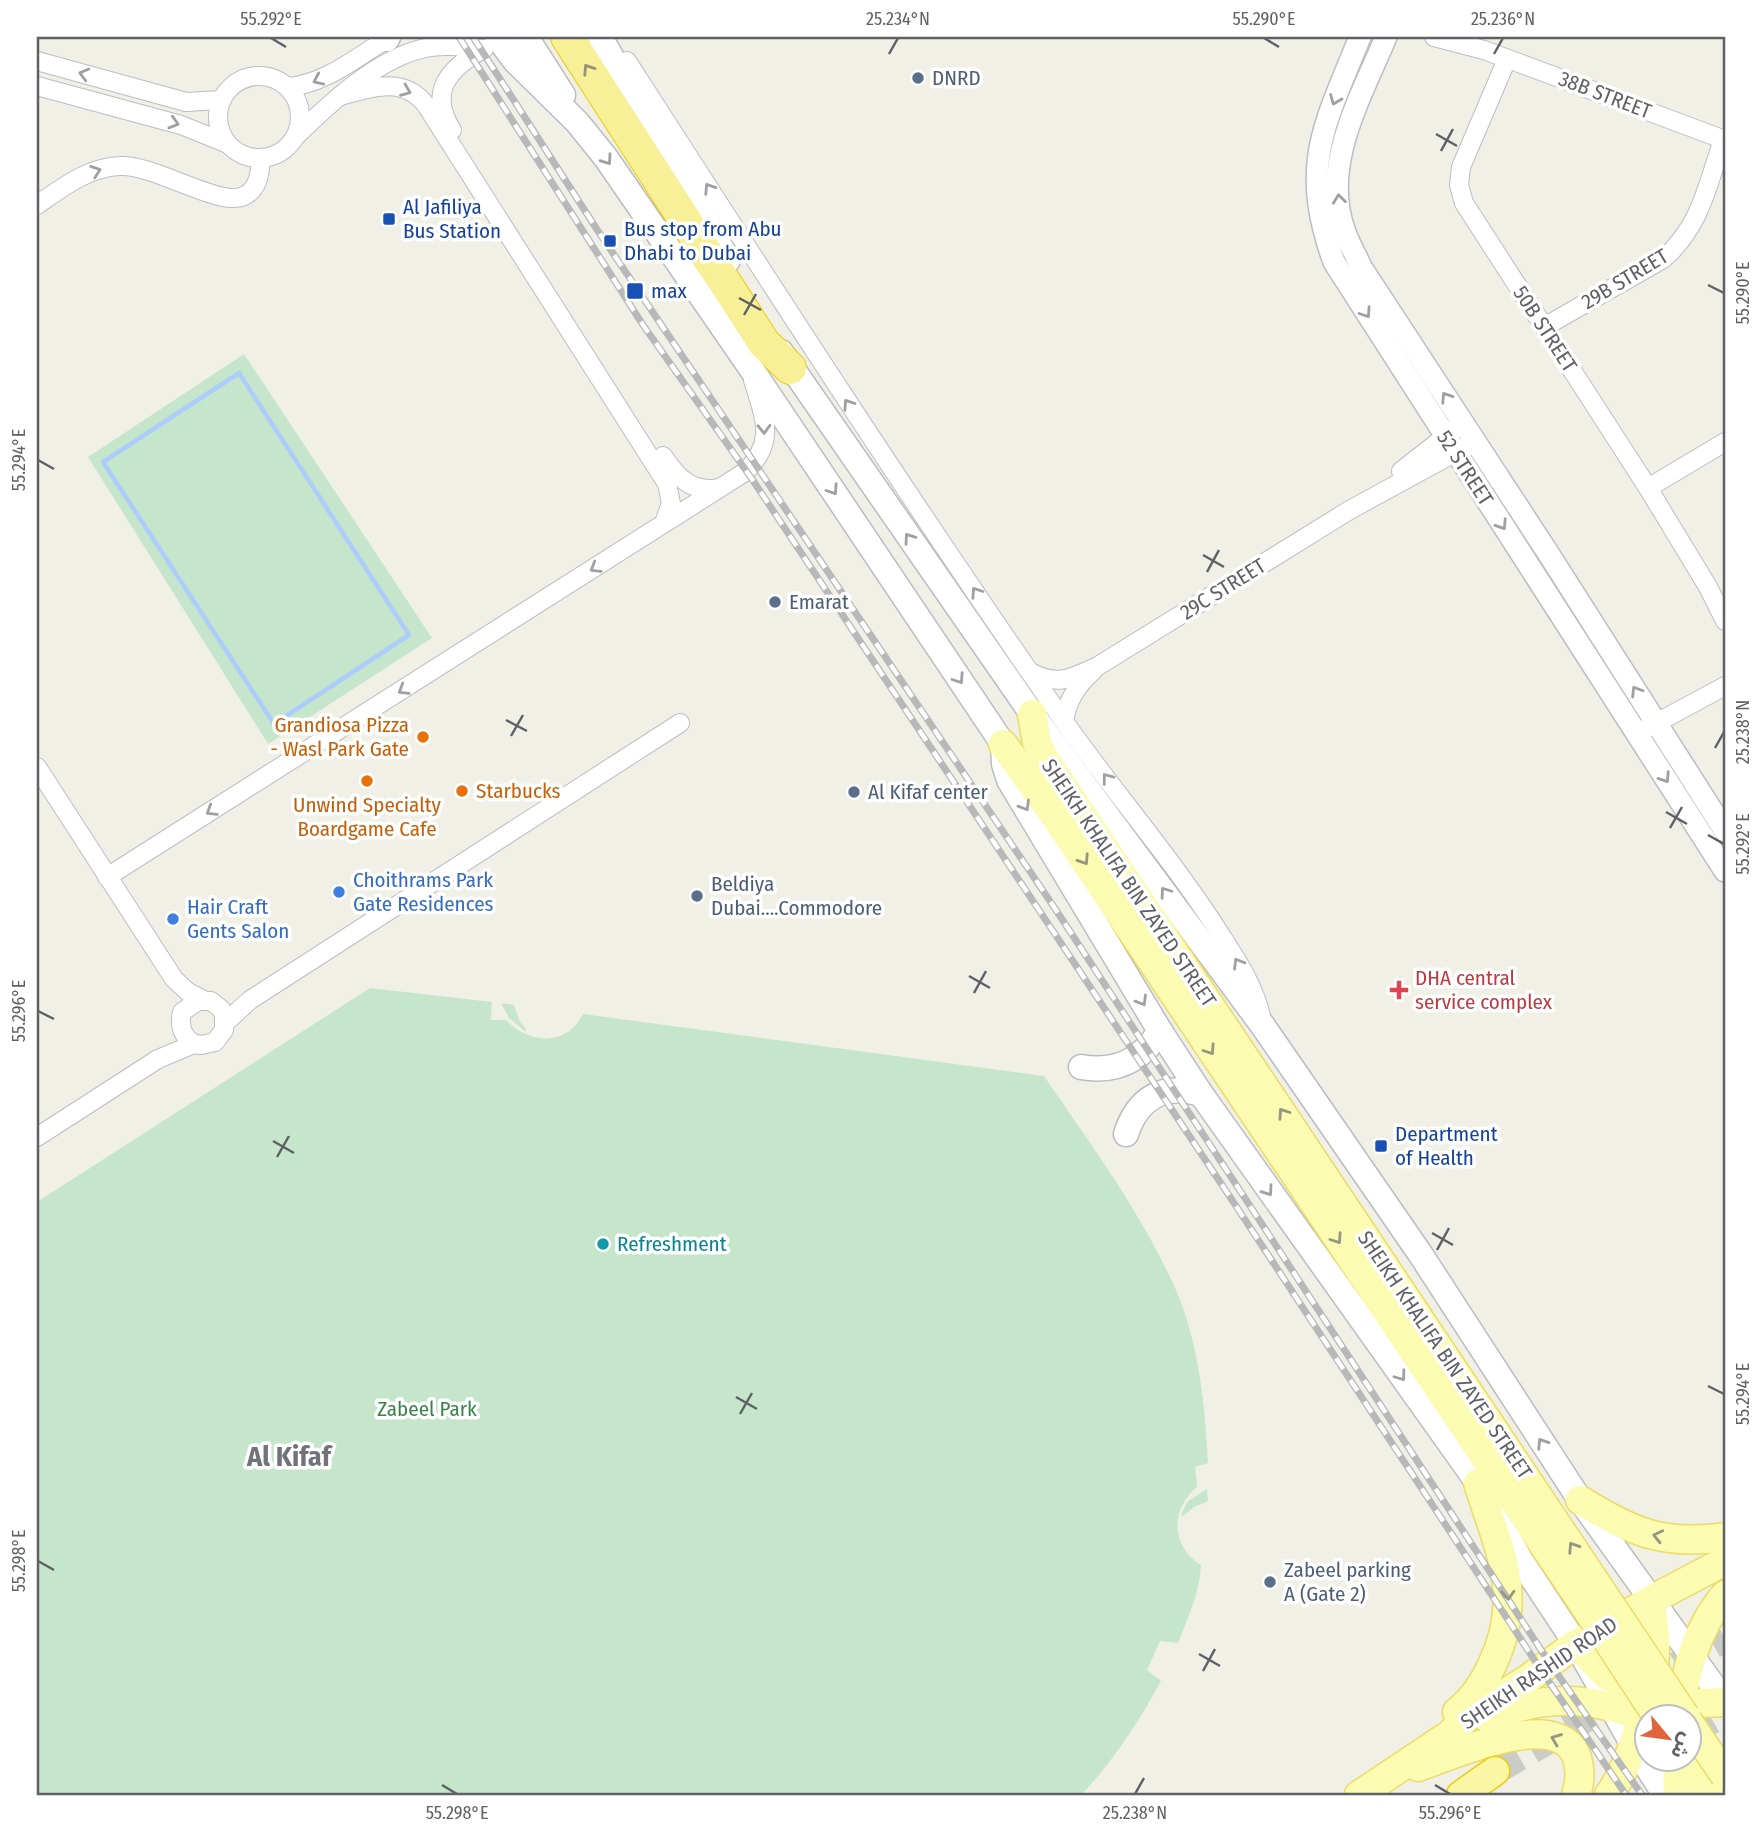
<svg xmlns="http://www.w3.org/2000/svg" width="1762" height="1832" font-family="'Fira Sans Condensed','Noto Sans Arabic',sans-serif">
	<style>
		.green { fill: #c6e6cb }
		.lines { fill: none; stroke-linecap: round; stroke-linejoin: round }
		.stream { stroke: #adccfb; stroke-width: 4.5 }
		.trunk-tunnel { stroke: #ccccc7; stroke-width: 28; stroke-dasharray: 28 14; stroke-linecap: butt }
		.minor-casing { stroke: #bcbdc2; stroke-width: 20 }
		.tertiary-casing { stroke: #bcbdc2; stroke-width: 24 }
		.secondary-casing { stroke: #bbbcc2; stroke-width: 27 }
		.primary-casing { stroke: #ebdc66; stroke-width: 31 }
		.trunk-casing { stroke: #eccb0c; stroke-width: 31 }
		.motorway-casing { stroke: #eccb0c; stroke-width: 34 }
		.minor { stroke: #fff; stroke-width: 18 }
		.tertiary { stroke: #fff; stroke-width: 21 }
		.secondary { stroke: #fff; stroke-width: 24 }
		.primary { stroke: #fbfbb1; stroke-width: 28 }
		.trunk { stroke: #faf6a4; stroke-width: 28 }
		.motorway { stroke: #f8f097; stroke-width: 32 }
		.rail-casing { stroke: #b7b8b8; stroke-width: 7 }
		.rail { stroke: #fff; stroke-width: 4.5; stroke-dasharray: 13; stroke-linecap: butt }
		.primary-bridge-casing { stroke: #ebdc66; stroke-width: 31; stroke-linecap: butt }
		.primary-bridge { stroke: #fbfbb1; stroke-width: 28 }
		.oneway { stroke: #959378 }
		.oneway2 { stroke: #9fa0a4 }
		.oneway3 { stroke: #969781 }
		.ticks { fill: none; stroke: #5f6167; stroke-width: 2.5 }
		.service-dot { fill: #5c6f8a; stroke: #fff; stroke-width: 2.5 }
		.transit-dot { fill: #1a4fb4; stroke: #fff; stroke-width: 2.5 }
		.food-dot { fill: #e8710a; stroke: #fff; stroke-width: 2.5 }
		.shop-dot { fill: #3f7fe0; stroke: #fff; stroke-width: 2.5 }
		.health-dot { fill: #e0444e; stroke: #fff; stroke-width: 2.5 }
		.culture-dot { fill: #0f9aa8; stroke: #fff; stroke-width: 2.5 }
		.labels { text-anchor: middle; stroke-width: 7; stroke-linejoin: round; paint-order: stroke }
		.service-label { font-size: 21px; fill: #4e5e75; stroke: #fff; text-anchor: start }
		.street-label { font-size: 21px; fill: #5f6167; stroke: #fff }
		.transit-label { font-size: 21px; fill: #164399; stroke: #fff; text-anchor: start }
		.food-label { font-size: 21px; fill: #c56008; stroke: #fff; text-anchor: end }
		.shop-label { font-size: 21px; fill: #366cbe; stroke: #fff; text-anchor: start }
		.health-label { font-size: 21px; fill: #be3a42; stroke: #fff; text-anchor: start }
		.culture-label { font-size: 21px; fill: #0d838f; stroke: #fff; text-anchor: start }
		.park-label { font-size: 21px; fill: #3a8349; stroke: #fff }
		.district-label { font-size: 28px; font-weight: bold; fill: #707379; stroke: #fff }
		.neatline { fill: none; stroke: #5f6167; stroke-width: 2.5 }
		.ticks-label { font-size: 18px; text-anchor: middle; fill: #5f6167 }
	</style>
	<rect width="100%" height="100%" fill="#f0f0e7"/>
	<!-- green -->
	<g class="green">
		<polygon points="244,354 432,638 268,744 88,457"/>
		<path d="M370 988 492 1002 491 1020H506C528 1044 567 1047 583 1014L1044 1076C1091 1145 1142 1213 1176 1290 1199 1344 1205 1405 1208 1463L1195 1467 1197 1487C1170 1509 1171 1547 1201 1565 1200 1592 1188 1618 1178 1643L1160 1641 1147 1670 1161 1681C1138 1723 1114 1760 1081 1795H37V1202Z"/>
		<polygon points="501,1003 514,1005 520,1022 526,1029 525,1031 509,1018"/>
		<polygon points="1207,1489 1208,1501 1194,1507 1183,1516 1181,1514 1188,1501"/>
	</g>
	<g class="lines">
		<!-- stream -->
		<polygon class="stream" points="239,373 409,635 274,724 103,462"/>
		<!-- trunk-tunnel -->
		<g class="trunk-tunnel">
			<polyline points="1688,1734 1725,1712"/>
			<polyline points="1495,1771 1725,1638"/>
		</g>
		<!-- minor casing -->
		<g class="minor-casing">
			<g id="minor">
				<polyline points="1434,37 1484,50 1725,140"/>
				<polyline points="1507,59 1461,167 1459,185 1464,203 1648,488 1708,587 1725,621"/>
				<polyline points="37,61 186,102 222,100"/>
				<path d="M627 61C770 283 912 504 1063 720 1113 791 1170 856 1217 929 1234 956 1254 984 1261 1016"/>
				<circle cx="259" cy="117" r="41"/>
				<polyline points="37,86 181,125 228,144"/>
				<path d="M288 87C326 84 358 56 390 37"/>
				<path d="M340 96C370 88 403 75 426 105L667 484 671 503 664 523"/>
				<path d="M452 130C427 91 450 68 483 49"/>
				<path d="M296 136C330 103 378 58 425 48 444 44 465 47 484 49"/>
				<path d="M37 205C62 188 88 167 120 166 154 164 220 208 244 196 259 189 260 172 261 158"/>
				<path d="M1544 327 1663 259C1701 226 1707 186 1723 140"/>
				<path d="M663 456C677 477 691 493 719 488"/>
				<polyline points="1401,471 1456,428"/>
				<polyline points="1648,488 1725,442"/>
				<path d="M1032 673C1059 687 1073 677 1098 666L1348 511 1467 446"/>
				<path d="M1064 721C1067 701 1077 685 1093 671"/>
				<polyline points="1645,729 1725,686"/>
				<polyline points="37,767 174,979 188,992 204,1000"/>
				<path d="M107 877 745 472C777 441 764 418 753 380"/>
				<polyline points="226,1022 250,1000 680,723"/>
				<path d="M37 1137 158 1059 194 1044 201 1045 215 1042 224 1030V1015L221 1009 211 1001H198L182 1012C179 1026 182 1036 194 1044"/>
			</g>
		</g>
		<!-- tertiary casing -->
		<g class="tertiary-casing">
			<g id="tertiary">
				<path d="M1360 37C1324 126 1299 165 1334 262L1725 871"/>
				<path d="M1386 37C1361 97 1320 166 1345 232 1349 244 1356 255 1361 267L1550 556 1725 831"/>
			</g>
		</g>
		<!-- secondary casing -->
		<g class="secondary-casing">
			<g id="secondary">
				<polyline points="497,37 516,62 577,122 606,158 748,364 1003,744 1004,764 1009,780 1160,1031 1201,1094 1478,1483 1521,1561 1576,1644 1633,1745 1665,1795"/>
				<polyline points="526,37 563,95"/>
				<polyline points="600,37 728,260"/>
				<polyline points="387,39 388,37"/>
				<polyline points="781,352 1032,714 1263,1026 1421,1255 1580,1500 1725,1702"/>
				<path d="M1081 1067C1116 1073 1141 1061 1160 1031"/>
				<path d="M1126 1134C1138 1097 1164 1083 1201 1094"/>
			</g>
		</g>
		<!-- primary casing -->
		<g class="primary-casing">
			<g id="primary">
				<polyline points="1032,714 1037,743 1043,756 1610,1604"/>
				<polyline points="1003,744 1054,815 1592,1617"/>
				<path d="M1580 1500C1631 1532 1664 1546 1725 1537"/>
				<polyline points="1576,1644 1606,1675 1634,1690 1681,1704 1725,1702"/>
				<path d="M1457 1712C1474 1698 1483 1684 1492 1665 1525 1596 1499 1550 1478 1483"/>
				<path d="M1679 1716C1685 1674 1696 1628 1725 1595"/>
				<path d="M1486 1717C1495 1713 1504 1712 1512 1709 1558 1695 1603 1700 1646 1719"/>
				<polyline points="1677,1758 1678,1795"/>
				<polyline points="1685,1758 1709,1795"/>
				<path d="M1418 1767C1451 1756 1560 1705 1577 1758 1581 1771 1580 1783 1576 1795"/>
				<polyline points="1359,1795 1449,1735 1467,1717 1529,1678 1576,1644 1651,1600 1725,1561"/>
				<path d="M1609 1795C1630 1766 1655 1686 1655 1650 1656 1633 1652 1616 1651 1600"/>
			</g>
		</g>
		<!-- trunk casing -->
		<g class="trunk-casing">
			<polyline id="trunk" points="1461,1795 1495,1771"/>
		</g>
		<!-- motorway casing -->
		<g class="motorway-casing">
			<polyline id="motorway" points="567,37 764,343 790,368"/>
		</g>
		<!-- minor -->
		<use href="#minor" class="minor"/>
		<!-- tertiary -->
		<use href="#tertiary" class="tertiary"/>
		<!-- secondary -->
		<use href="#secondary" class="secondary"/>
		<!-- primary -->
		<use href="#primary" class="primary"/>
		<!-- trunk -->
		<use href="#trunk" class="trunk"/>
		<!-- motorway -->
		<use href="#motorway" class="motorway"/>
		<!-- rail casing -->
		<g class="rail-casing">
			<g id="rail">
				<polyline points="459,37 643,325 752,479 1236,1206 1539,1667 1626,1795"/>
				<polyline points="473,37 598,231 1056,910 1549,1662 1642,1795"/>
			</g>
		</g>
		<!-- rail -->
		<use href="#rail" class="rail"/>
		<!-- primary-bridge casing -->
		<g class="primary-bridge-casing">
			<g id="primary-bridge">
				<polyline points="1610,1604 1685,1716"/>
				<polyline points="1592,1617 1657,1716"/>
				<polyline points="1688,1721 1725,1776"/>
			</g>
		</g>
		<!-- primary-bridge -->
		<use href="#primary-bridge" class="primary-bridge"/>
	</g>
	<!-- one-way arrows -->
	<defs><path id="oneway-chevron" d="M-2-3.5L2.5 0L-2 3.5" fill="none" stroke-width="1.6" stroke-linecap="round" stroke-linejoin="round" transform="scale(1.75)"/></defs>
	<use class="oneway" href="#oneway-chevron" transform="translate(588 69) rotate(-123)"/>
	<g class="oneway2">
		<use href="#oneway-chevron" transform="translate(84 74) rotate(-165)"/>
		<use href="#oneway-chevron" transform="translate(318 80) rotate(156)"/>
		<use href="#oneway-chevron" transform="translate(406 91) rotate(22)"/>
		<use href="#oneway-chevron" transform="translate(1335 100) rotate(112)"/>
		<use href="#oneway-chevron" transform="translate(174 123) rotate(16)"/>
		<use href="#oneway-chevron" transform="translate(607 160) rotate(55)"/>
		<use href="#oneway-chevron" transform="translate(96 171) rotate(-19)"/>
		<use href="#oneway-chevron" transform="translate(709 188) rotate(-123)"/>
		<use href="#oneway-chevron" transform="translate(1339 199) rotate(-97)"/>
		<use href="#oneway-chevron" transform="translate(1366 313) rotate(56)"/>
		<use href="#oneway-chevron" transform="translate(1446 397) rotate(-123)"/>
		<use href="#oneway-chevron" transform="translate(848 404) rotate(-124)"/>
		<use href="#oneway-chevron" transform="translate(764 429) rotate(88)"/>
		<use href="#oneway-chevron" transform="translate(833 490) rotate(56)"/>
		<use href="#oneway-chevron" transform="translate(1502 525) rotate(57)"/>
		<use href="#oneway-chevron" transform="translate(909 538) rotate(-125)"/>
		<use href="#oneway-chevron" transform="translate(595 568) rotate(148)"/>
		<use href="#oneway-chevron" transform="translate(976 592) rotate(-124)"/>
		<use href="#oneway-chevron" transform="translate(959 679) rotate(56)"/>
		<use href="#oneway-chevron" transform="translate(403 690) rotate(148)"/>
		<use href="#oneway-chevron" transform="translate(1636 691) rotate(-122)"/>
		<use href="#oneway-chevron" transform="translate(1107 778) rotate(-127)"/>
		<use href="#oneway-chevron" transform="translate(1665 778) rotate(57)"/>
		<use href="#oneway-chevron" transform="translate(1025 806) rotate(59)"/>
		<use href="#oneway-chevron" transform="translate(211 811) rotate(148)"/>
		<use href="#oneway-chevron" transform="translate(1165 892) rotate(-126)"/>
		<use href="#oneway-chevron" transform="translate(1238 963) rotate(-121)"/>
		<use href="#oneway-chevron" transform="translate(1142 1001) rotate(59)"/>
		<use href="#oneway-chevron" transform="translate(1268 1191) rotate(55)"/>
		<use href="#oneway-chevron" transform="translate(1401 1376) rotate(54)"/>
		<use href="#oneway-chevron" transform="translate(1542 1443) rotate(-123)"/>
	</g>
	<g class="oneway3">
		<use href="#oneway-chevron" transform="translate(1084 860) rotate(57)"/>
		<use href="#oneway-chevron" transform="translate(1210 1050) rotate(56)"/>
		<use href="#oneway-chevron" transform="translate(1283 1113) rotate(-124)"/>
		<use href="#oneway-chevron" transform="translate(1337 1239) rotate(56)"/>
		<use href="#oneway-chevron" transform="translate(1658 1536) rotate(-167)"/>
		<use href="#oneway-chevron" transform="translate(1573 1547) rotate(-123)"/>
		<use href="#oneway-chevron" transform="translate(1508 1595) rotate(87)"/>
		<use href="#oneway-chevron" transform="translate(1556 1739) rotate(-159)"/>
	</g>
	<!-- ticks -->
	<path class="ticks" d="M271 38 286 47M1264 38 1279 47M889 54 898 38M1494 54 1503 38M1436 134 1457 146M1441 151 1453 129M1708 285 1724 293M739 298 761 310M744 315 756 294M38 460 54 469M1203 555 1224 567M1207 572 1219 550M506 720 527 731M511 736 523 715M1715 748 1724 732M1666 812 1687 824M1670 828 1682 807M1708 835 1724 844M969 976 990 988M974 993 986 971M38 1011 54 1019M273 1141 294 1153M277 1157 289 1136M1432 1233 1453 1245M1437 1250 1449 1228M1708 1386 1724 1394M736 1397 757 1409M740 1414 752 1393M38 1561 54 1570M1199 1654 1220 1666M1203 1671 1215 1649M442 1785 457 1794M1435 1785 1450 1794M1135 1794 1144 1778"/>
	<!-- markers -->
	<g class="service-dot">
		<circle cx="918" cy="78" r="7"/>
		<circle cx="775" cy="602" r="7"/>
		<circle cx="854" cy="792" r="7"/>
		<circle cx="697" cy="896" r="7"/>
		<circle cx="1270" cy="1582" r="7"/>
	</g>
	<g class="transit-dot">
		<rect x="382" y="212" width="14" height="14" rx="3.5"/>
		<rect x="603" y="234" width="14" height="14" rx="3.5"/>
		<rect x="626" y="282" width="18" height="18" rx="3.5"/>
		<rect x="1374" y="1139" width="14" height="14" rx="3.5"/>
	</g>
	<g class="food-dot">
		<circle cx="423" cy="737" r="7"/>
		<circle cx="367" cy="781" r="7"/>
		<circle cx="462" cy="791" r="7"/>
	</g>
	<g class="shop-dot">
		<circle cx="339" cy="892" r="7"/>
		<circle cx="173" cy="919" r="7"/>
	</g>
	<path class="health-dot" d="M1395.5 979.5h7v7h7v7h-7v7h-7v-7h-7v-7h7z"/>
	<circle class="culture-dot" cx="603" cy="1244" r="7"/>
	<g class="labels">
		<!-- service labels -->
		<g class="service-label">
			<text x="932" y="85">DNRD</text>
			<text x="789" y="609">Emarat</text>
			<text x="868" y="799">Al Kifaf center</text>
			<text x="711" y="891">Beldiya<tspan x="711" dy="24">Dubai....Commodore</tspan></text>
			<text x="1284" y="1577">Zabeel parking<tspan x="1284" dy="24">A (Gate 2)</tspan></text>
		</g>
		<!-- street labels -->
		<g class="street-label">
			<text transform="translate(1605 95) rotate(21)" y="7">38B STREET</text>
			<text transform="translate(1625 279) rotate(-31)" y="7">29B STREET</text>
			<text transform="translate(1545 329) rotate(57)" y="7">50B STREET</text>
			<text transform="translate(1465 468) rotate(57)" y="7">52 STREET</text>
			<text transform="translate(1223 589) rotate(-32)" y="7">29C STREET</text>
			<text transform="translate(1129 883) rotate(56)" y="7">SHEIKH KHALIFA BIN ZAYED STREET</text>
			<text transform="translate(1445 1355) rotate(56)" y="7">SHEIKH KHALIFA BIN ZAYED STREET</text>
			<text transform="translate(1539 1673) rotate(-34)" y="7">SHEIKH RASHID ROAD</text>
		</g>
		<!-- transit labels -->
		<g class="transit-label">
			<text x="403" y="214">Al Jafiliya<tspan x="403" dy="24">Bus Station</tspan></text>
			<text x="624" y="236">Bus stop from Abu<tspan x="624" dy="24">Dhabi to Dubai</tspan></text>
			<text x="651" y="298">max</text>
			<text x="1395" y="1141">Department<tspan x="1395" dy="24">of Health</tspan></text>
		</g>
		<!-- food labels -->
		<g class="food-label">
			<text x="409" y="732">Grandiosa Pizza<tspan x="409" dy="24">- Wasl Park Gate</tspan></text>
			<text x="476" y="798" text-anchor="start">Starbucks</text>
			<text x="367" y="812" text-anchor="middle">Unwind Specialty<tspan x="367" dy="24">Boardgame Cafe</tspan></text>
		</g>
		<!-- shop labels -->
		<g class="shop-label">
			<text x="353" y="887">Choithrams Park<tspan x="353" dy="24">Gate Residences</tspan></text>
			<text x="187" y="914">Hair Craft<tspan x="187" dy="24">Gents Salon</tspan></text>
		</g>
		<!-- health labels -->
		<g class="health-label">
			<text x="1415" y="985">DHA central<tspan x="1415" dy="24">service complex</tspan></text>
		</g>
		<!-- culture labels -->
		<g class="culture-label">
			<text x="617" y="1251">Refreshment</text>
		</g>
		<!-- park labels -->
		<g class="park-label">
			<text x="427" y="1416">Zabeel Park</text>
		</g>
		<!-- district labels -->
		<g class="district-label">
			<text x="289" y="1466">Al Kifaf</text>
		</g>
	</g>
	<!-- border -->
	<rect width="1762" height="1832" fill="none" stroke="#ffffff" stroke-width="77"/>
	<!-- north arrow -->
	<g transform="translate(1668 1738) rotate(119)"><circle r="33" fill="#ffffff" stroke="#bfc0c2" stroke-width="2"/>
	<path d="M0-5L12 26L0 18L-12 26Z" fill="#e1653c"/>
	<text y="-10" font-size="19" font-weight="bold" text-anchor="middle" fill="#5f6167">ش</text>
	</g>
	<rect x="38" y="38" width="1686" height="1756" class="neatline"/>
	<g class="ticks-label">
		<text x="271" y="25">55.292°E</text>
		<text x="898" y="25">25.234°N</text>
		<text x="1264" y="25">55.290°E</text>
		<text x="1503" y="25">25.236°N</text>
		<text transform="translate(1743 293) rotate(-90)" y="6">55.290°E</text>
		<text transform="translate(19 460) rotate(-90)" y="6">55.294°E</text>
		<text transform="translate(1743 732) rotate(-90)" y="6">25.238°N</text>
		<text transform="translate(1743 844) rotate(-90)" y="6">55.292°E</text>
		<text transform="translate(19 1011) rotate(-90)" y="6">55.296°E</text>
		<text transform="translate(1743 1394) rotate(-90)" y="6">55.294°E</text>
		<text transform="translate(19 1561) rotate(-90)" y="6">55.298°E</text>
		<text x="457" y="1819">55.298°E</text>
		<text x="1135" y="1819">25.238°N</text>
		<text x="1450" y="1819">55.296°E</text>
	</g>
</svg>
